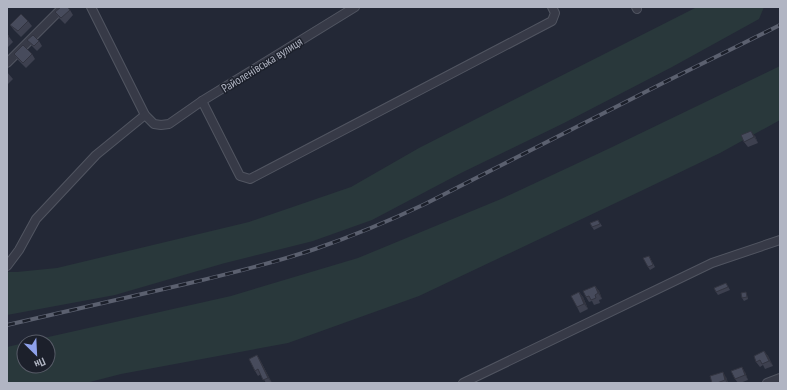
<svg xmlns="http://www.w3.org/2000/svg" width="787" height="390" font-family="'PT Sans Narrow',sans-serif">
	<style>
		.green { fill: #29383b }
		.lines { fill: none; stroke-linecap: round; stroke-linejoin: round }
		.street-casing { stroke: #515561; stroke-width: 10 }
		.street { stroke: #373a47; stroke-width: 8 }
		.rail-casing { stroke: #5b606f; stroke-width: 4 }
		.rail { stroke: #1c202b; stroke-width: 2.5; stroke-dasharray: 8; stroke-linecap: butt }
		.wall { fill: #3d404f }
		.shaded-wall { fill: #323440 }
		.building { fill: #474b5c; stroke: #323440 }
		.labels { text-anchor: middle; stroke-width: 3; stroke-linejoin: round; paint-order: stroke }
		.street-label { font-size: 12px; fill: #b1b5c3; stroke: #1c202b }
	</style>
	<rect width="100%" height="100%" fill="#232836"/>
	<!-- green -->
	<g class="green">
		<polygon points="697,7 764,7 759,19 672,67 564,123 461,173 372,220 313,241 225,263 115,295 7,315 7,272 17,272 57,268 249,222 351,187 419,148"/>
		<polygon points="780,66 780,120 720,153 643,190 419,296 288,343 121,374 86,383 7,383 7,347 24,343 24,366 48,366 48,342 26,342 231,296 358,258 501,199 608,149"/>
	</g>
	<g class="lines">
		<!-- street casing -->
		<g class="street-casing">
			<g id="street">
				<polyline points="91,7 145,115 154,124 161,125 169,124 202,101 355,7"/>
				<polyline points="636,7 637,9"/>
				<polyline points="7,63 63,7"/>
				<polyline points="202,101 240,176 250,179 552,21 555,13 552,7"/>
				<polyline points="7,266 19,250 36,219 96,155 145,115"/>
				<polyline points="463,383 712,263 780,240"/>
				<polyline points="767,383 780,378"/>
			</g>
		</g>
		<!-- street -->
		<use href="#street" class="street"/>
		<!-- rail casing -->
		<g class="rail-casing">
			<path id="rail" d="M7 325C68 311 129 297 190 283 232 273 274 263 315 249 353 236 389 221 425 204L663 83 780 25"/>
		</g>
		<!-- rail -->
		<use href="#rail" class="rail"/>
	</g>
	<!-- wall -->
	<g class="wall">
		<polygon points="70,10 73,15 65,24 59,18 55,12"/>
		<polygon points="28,21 32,26 21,37 14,30 10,25"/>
		<polygon points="7,34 13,42 7,48"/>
		<polygon points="27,40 39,41 42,46 37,51 31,45"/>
		<polygon points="14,54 32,54 35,59 26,68 17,59"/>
		<polygon points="7,72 13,79 7,85"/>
		<polygon points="755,136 758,143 748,147 744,142"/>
		<polygon points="598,220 602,226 594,230 592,227"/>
		<polygon points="649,256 655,267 650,270 648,267"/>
		<polygon points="726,283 730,290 718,295 716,292"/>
		<polygon points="595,286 599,291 602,299 599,300 600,303 594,305 592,301 589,302 586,297"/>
		<polygon points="579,292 583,297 588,309 580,313 577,307"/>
		<polygon points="747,295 748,299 744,301 742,298"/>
		<polygon points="764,351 768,356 773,366 765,369 763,365 760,367 756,362"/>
		<polygon points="257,355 260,360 272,383 266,383 261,374 258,376 255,371"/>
		<polygon points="745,372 748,380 740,383 738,383 735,379"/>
		<polygon points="726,377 728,383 712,383"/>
	</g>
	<!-- shaded-wall -->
	<g class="shaded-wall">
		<polygon points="751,131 755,136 758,143 754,137"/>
		<polygon points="595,286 599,291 602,299 598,293"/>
		<polygon points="579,292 583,297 588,309 584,304"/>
		<polygon points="764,351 768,356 773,366 769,361"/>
		<polygon points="257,355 260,360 272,383 268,378"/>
		<polygon points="742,367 745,372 748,380 745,375"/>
		<polygon points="723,372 726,377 728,383 727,383 725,380"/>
	</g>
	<!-- building -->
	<g class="building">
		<polygon points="61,7 67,7 70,10 61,18 55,12"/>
		<polygon points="21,14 28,21 18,31 10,25"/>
		<polygon points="7,34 9,36 7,39"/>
		<polygon points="33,35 39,41 34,46 27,40"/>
		<polygon points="23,45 32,54 23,63 14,54"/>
		<polygon points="751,131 754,137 744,142 741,135"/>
		<polygon points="598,220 600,224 592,227 590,223"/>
		<polygon points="649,256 653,265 648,267 643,258"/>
		<polygon points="726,283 728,287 716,292 714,288"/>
		<polygon points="595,286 598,293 595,295 596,298 591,300 589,296 586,297 583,291"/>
		<polygon points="579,292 584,304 577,307 571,296"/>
		<polygon points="746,292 747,297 742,298 741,293"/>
		<polygon points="764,351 769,361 762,364 760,360 756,362 754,356"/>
		<polygon points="257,355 268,378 263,380 258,369 255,371 249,359"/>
		<polygon points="742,367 745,375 735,379 731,371"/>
		<polygon points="723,372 725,380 717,383 712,383 710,376"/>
	</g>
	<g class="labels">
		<!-- street labels -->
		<g class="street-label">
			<text transform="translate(262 65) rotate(-32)" y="4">Райоленівська вулиця</text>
		</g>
	</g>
	<!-- border -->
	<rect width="787" height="390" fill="none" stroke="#b1b5c3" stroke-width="16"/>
	<!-- north arrow -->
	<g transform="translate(36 354) rotate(156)"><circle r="19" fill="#1c202b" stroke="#585c68"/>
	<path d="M0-3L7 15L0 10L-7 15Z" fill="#8ea1eb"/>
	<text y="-6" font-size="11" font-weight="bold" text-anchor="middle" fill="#b1b5c3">Пн</text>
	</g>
</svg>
